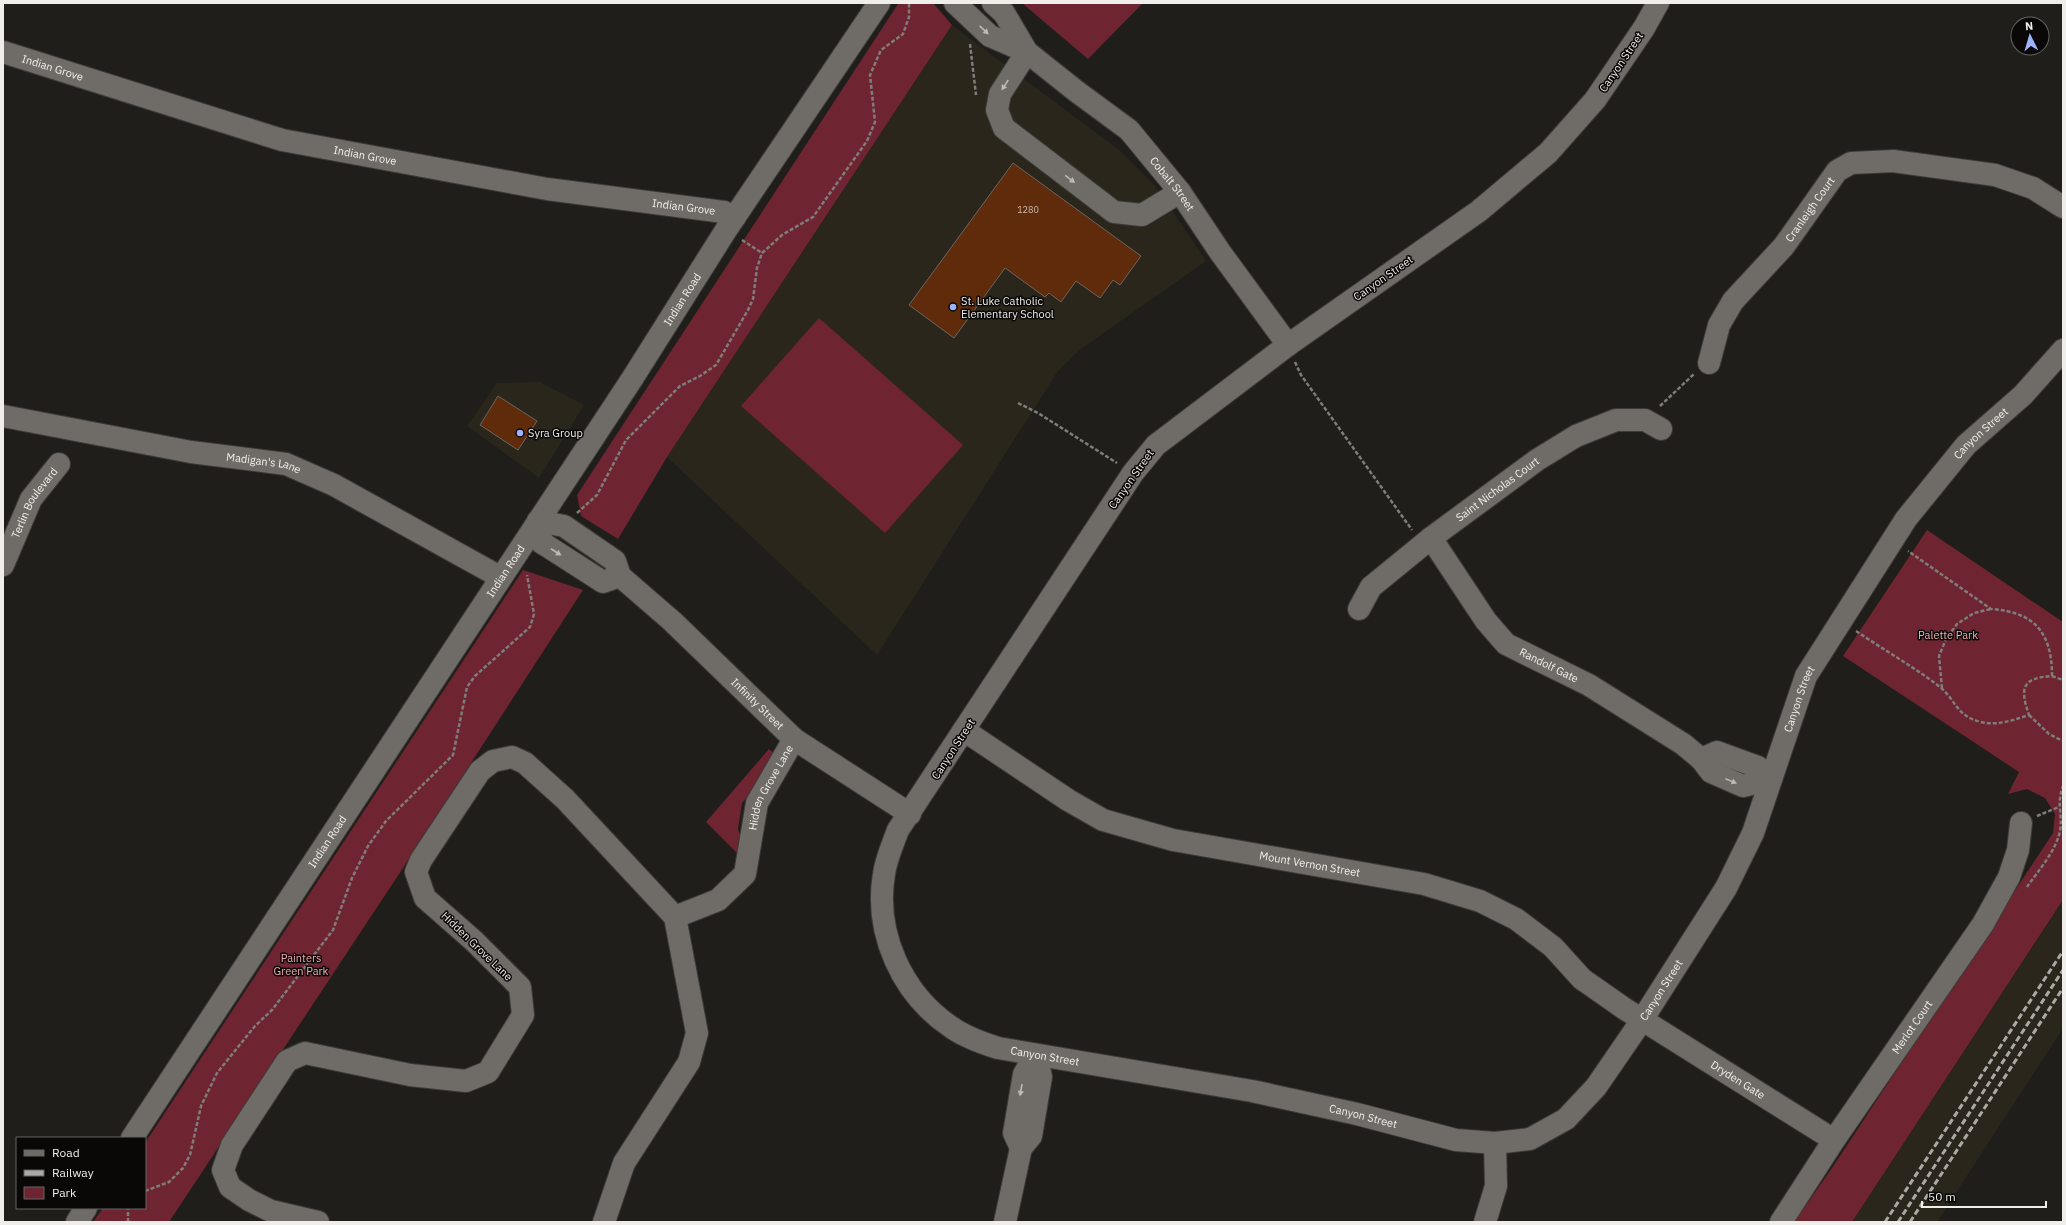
<svg xmlns="http://www.w3.org/2000/svg" width="2066" height="1225" font-family="'IBM Plex Sans',sans-serif">
	<style>
		.built { fill: #2b261c }
		.green { fill: #6f2431 }
		.building { fill: #5f2b0b; stroke: #6b6563 }
		.lines { fill: none; stroke-linecap: round; stroke-linejoin: round }
		.minor-casing { stroke: #3c3b38; stroke-width: 24 }
		.path { stroke: #7f7d7a; stroke-width: 2.5; stroke-dasharray: 4 2; stroke-linecap: butt }
		.minor { stroke: #6f6c67; stroke-width: 22 }
		.rail { stroke: #aaa9a6; stroke-width: 3; stroke-dasharray: 6 3; stroke-linecap: butt }
		.oneway { fill: #bcbab6 }
		.poi-dot { fill: #9db4fd; stroke: #090807; stroke-width: 1.5 }
		.labels { text-anchor: middle; stroke-width: 3; stroke-linejoin: round; paint-order: stroke }
		.number-label { font-size: 9px; fill: #cbbdb3 }
		.street-label { font-size: 11px; fill: #efeeeb; stroke: #090807 }
		.poi-label { font-size: 11px; fill: #efeeeb; stroke: #090807; text-anchor: start }
		.park-label { font-size: 11px; fill: #f5aeb3; stroke: #090807 }
	</style>
	<rect width="100%" height="100%" fill="#201e1a"/>
	<!-- built -->
	<g class="built">
		<polygon points="952,25 1119,150 1157,188 1206,261 1078,351 1058,371 877,655 667,457"/>
		<polygon points="540,382 584,405 539,478 467,426 497,383"/>
		<polygon points="2063,901 2063,1028 1937,1222 1852,1222"/>
	</g>
	<!-- green -->
	<g class="green">
		<polygon points="933,3 952,25 667,457 618,539 581,516 577,495 898,4"/>
		<polygon points="1022,3 1143,3 1088,59"/>
		<polygon points="819,318 963,445 885,533 741,406"/>
		<polygon points="1927,530 2063,622 2063,900 1852,1222 1794,1222 1830,1171 2053,833 2055,814 2045,798 2027,789 2008,794 2019,772 1843,656"/>
		<polygon points="523,570 583,590 401,871 169,1222 93,1222 103,1208 145,1208 145,1143"/>
		<polygon points="769,749 777,756 751,793 742,803 738,829 743,843 740,856 706,822"/>
	</g>
	<!-- building -->
	<g class="building">
		<polygon points="1013,163 1141,256 1120,285 1113,280 1100,298 1076,281 1061,302 1049,293 1045,297 1005,268 954,338 909,305"/>
		<polygon points="498,396 537,421 518,450 480,425"/>
	</g>
	<g class="lines">
		<!-- minor casing -->
		<g class="minor-casing">
			<g id="minor">
				<path id="s1" d="M955 3 990 36 1027 52 1076 91 1129 130 1180 192 1220 252 1288 345"/>
				<polyline points="993,3 1004,13 1027,52"/>
				<path id="s2" d="M1658 3 1644 28 1595 100 1548 153 1479 211 1288 345 1156 445 1133 473 898 830C893 844 886 859 884 874 874 933 902 994 951 1027 965 1037 982 1043 998 1048L1252 1091 1357 1114 1456 1140 1495 1143 1530 1139 1566 1119 1596 1087 1642 1020 1726 888 1753 833 1806 676 1906 519 1966 445 2023 395 2063 350"/>
				<path id="s3" d="M3 52 282 140 547 189 724 212 735 217"/>
				<polyline points="1027,52 1000,94 997,110 1004,128 1114,212 1142,215 1180,192"/>
				<path id="s4" d="M1709 363 1719 325 1733 301 1784 246 1837 171 1851 163 1893 161 1995 175 2033 188 2063 207"/>
				<path id="s5" d="M3 416 191 452 286 464 334 485 500 577"/>
				<path id="s6" d="M538 521 564 526 615 561 620 576 672 621 794 739 910 814"/>
				<polyline points="538,521 542,543 547,546 603,582 620,576"/>
				<path id="s7" d="M1431 538 1486 621 1506 644 1589 685 1683 744 1701 759 1711 772 1743 786 1771 779"/>
				<path id="s8" d="M3 565 31 499 59 464"/>
				<path id="s9" d="M1359 609 1371 587 1431 538 1537 460 1576 436 1616 420H1645L1661 429"/>
				<path id="s10" d="M965 731 1068 800 1103 820 1173 840 1424 884 1480 901 1516 919 1553 947 1582 979 1625 1009 1834 1140"/>
				<polyline points="1701,759 1717,752 1758,767 1771,779"/>
				<path id="s11" d="M675 917 718 900 745 874 757 803 794 739"/>
				<path id="s12" d="M132 1138 632 379 726 230 879 3"/>
				<polyline points="1021,1148 1014,1133 1024,1074 1036,1055"/>
				<polyline points="77,1222 86,1208"/>
				<polyline points="318,1222 271,1211 249,1200 230,1187 223,1170 232,1145 287,1061 305,1053 410,1075 466,1081 488,1072 523,1015 520,987 474,941 425,898 416,872 421,860 480,771 493,761 512,757 525,763 565,799 675,917 697,1033 689,1062 624,1163 604,1222"/>
				<polyline points="1005,1222 1021,1148 1031,1136 1041,1077 1036,1055"/>
				<polyline points="1485,1222 1496,1186 1495,1143"/>
				<path id="s13" d="M1781 1222 1834 1140 1983 924 2009 877 2018 850 2021 823"/>
			</g>
		</g>
		<!-- path -->
		<g class="path">
			<polyline points="970,44 976,95"/>
			<polyline points="742,240 762,253"/>
			<polyline points="1295,362 1301,375 1412,530"/>
			<polyline points="1018,403 1038,413 1117,463"/>
			<polyline points="1660,406 1694,374"/>
			<polyline points="577,513 597,495 626,440 680,386 700,376 716,365 748,310 753,299 757,268 762,253 782,235 813,217 867,141 875,122 870,75 881,50 903,34 909,17 909,3"/>
			<path d="M1856 631C1884 650 1914 667 1940 687 1956 700 1956 716 1981 722 1998 726 2013 720 2029 715 2020 689 2021 678 2052 676 2052 633 2035 612 1991 609L1908 551"/>
			<polyline points="2052,676 2063,680"/>
			<polyline points="1942,688 1939,656 1946,639 1957,624 1974,613 1991,609"/>
			<polyline points="2029,715 2049,734 2063,741"/>
			<polyline points="2037,816 2059,807"/>
			<path d="M2027 887C2038 871 2056 851 2060 831 2063 815 2056 804 2063 786"/>
			<polyline points="145,1191 169,1182 183,1168 190,1155 201,1106 217,1073 255,1026 272,1010 333,930 352,878 368,846 386,821 453,755 467,687 475,676 530,627 534,614 527,575"/>
			<polyline points="128,1222 128,1208"/>
		</g>
		<!-- minor -->
		<use href="#minor" class="minor"/>
		<!-- rail -->
		<g class="rail">
			<polyline points="1885,1222 2063,951"/>
			<polyline points="1898,1222 2063,970"/>
			<polyline points="1910,1222 2063,988"/>
		</g>
	</g>
	<!-- one-way arrows -->
	<defs><path id="oneway-solid" d="M-6-.8H1V-3.2L6.5 0L1 3.2V.8H-6Z"/></defs>
	<g class="oneway">
		<use href="#oneway-solid" transform="translate(984 30) rotate(43)"/>
		<use href="#oneway-solid" transform="translate(1005 85) rotate(123)"/>
		<use href="#oneway-solid" transform="translate(1070 179) rotate(37)"/>
		<use href="#oneway-solid" transform="translate(556 552) rotate(33)"/>
		<use href="#oneway-solid" transform="translate(1731 781) rotate(22)"/>
		<use href="#oneway-solid" transform="translate(1021 1090) rotate(100)"/>
	</g>
	<!-- markers -->
	<g class="poi-dot">
		<circle cx="953" cy="307" r="4"/>
		<circle cx="520" cy="433" r="4"/>
	</g>
	<g class="labels">
		<!-- number labels -->
		<g class="number-label">
			<text x="1028" y="213">1280</text>
		</g>
		<!-- street labels -->
		<g class="street-label">
			<text transform="translate(1621 62) rotate(-56)" y="4">Canyon Street</text>
			<text dy="4" stroke="none"><textPath href="#s3" startOffset="52">Indian Grove</textPath></text>
			<text dy="4" stroke="none"><textPath href="#s3" startOffset="377">Indian Grove</textPath></text>
			<text dy="4" stroke="none"><textPath href="#s1" startOffset="286">Cobalt Street</textPath></text>
			<text dy="4" stroke="none"><textPath href="#s3" startOffset="700">Indian Grove</textPath></text>
			<text dy="4" stroke="none"><textPath href="#s4" startOffset="187">Cranleigh Court</textPath></text>
			<text transform="translate(1383 278) rotate(-35)" y="4">Canyon Street</text>
			<text dy="4" stroke="none"><textPath href="#s12" startOffset="1003">Indian Road</textPath></text>
			<text dy="4" stroke="none"><textPath href="#s2" startOffset="2805">Canyon Street</textPath></text>
			<text dy="4" stroke="none"><textPath href="#s5" startOffset="265">Madigan's Lane</textPath></text>
			<text transform="translate(1131 479) rotate(-55)" y="4">Canyon Street</text>
			<text dy="4" stroke="none"><textPath href="#s9" startOffset="185">Saint Nicholas Court</textPath></text>
			<text dy="4" stroke="none"><textPath href="#s8" startOffset="70">Terlin Boulevard</textPath></text>
			<text dy="4" stroke="none"><textPath href="#s12" startOffset="679">Indian Road</textPath></text>
			<text dy="4" stroke="none"><textPath href="#s7" startOffset="178">Randolf Gate</textPath></text>
			<text dy="4" stroke="none"><textPath href="#s2" startOffset="2481">Canyon Street</textPath></text>
			<text dy="4" stroke="none"><textPath href="#s6" startOffset="292">Infinity Street</textPath></text>
			<text transform="translate(953 749) rotate(-57)" y="4">Canyon Street</text>
			<text dy="4" stroke="none"><textPath href="#s11" startOffset="175">Hidden Grove Lane</textPath></text>
			<text dy="4" stroke="none"><textPath href="#s12" startOffset="355">Indian Road</textPath></text>
			<text dy="4" stroke="none"><textPath href="#s10" startOffset="376">Mount Vernon Street</textPath></text>
			<text transform="translate(477 946) rotate(44)" y="4">Hidden Grove Lane</text>
			<text dy="4" stroke="none"><textPath href="#s2" startOffset="2157">Canyon Street</textPath></text>
			<text dy="4" stroke="none"><textPath href="#s13" startOffset="235">Merlot Court</textPath></text>
			<text dy="4" stroke="none"><textPath href="#s2" startOffset="1461">Canyon Street</textPath></text>
			<text dy="4" stroke="none"><textPath href="#s10" startOffset="866">Dryden Gate</textPath></text>
			<text dy="4" stroke="none"><textPath href="#s2" startOffset="1785">Canyon Street</textPath></text>
		</g>
		<!-- poi labels -->
		<g class="poi-label">
			<text x="961" y="305">St. Luke Catholic<tspan x="961" dy="13">Elementary School</tspan></text>
			<text x="528" y="437">Syra Group</text>
		</g>
		<!-- park labels -->
		<g class="park-label">
			<text x="1948" y="639">Palette Park</text>
			<text x="301" y="962">Painters<tspan x="301" dy="13">Green Park</tspan></text>
		</g>
	</g>
	<!-- border -->
	<rect width="2066" height="1225" fill="none" stroke="#efeeeb" stroke-width="8"/>
	<!-- legend -->
	<rect x="16" y="1137" width="130" height="72" fill="#090807" stroke="#656462"/>
	<rect x="24" y="1150" width="20" height="6" fill="#6f6c67" stroke="#656462"/>
	<text x="52" y="1157" font-size="12" fill="#efeeeb">Road</text>
	<rect x="24" y="1170" width="20" height="6" fill="#aaa9a6" stroke="#656462"/>
	<text x="52" y="1177" font-size="12" fill="#efeeeb">Railway</text>
	<rect x="24" y="1187" width="20" height="12" fill="#6f2431" stroke="#656462"/>
	<text x="52" y="1197" font-size="12" fill="#efeeeb">Park</text>
	<!-- north arrow -->
	<g transform="translate(2030 36) rotate(355)"><circle r="19" fill="#090807" stroke="#656462"/>
	<path d="M0-3L7 15L0 10L-7 15Z" fill="#9db4fd"/>
	<text y="-6" font-size="11" font-weight="bold" text-anchor="middle" fill="#efeeeb">N</text>
	</g>
	<!-- scale -->
	<path d="M1922 1201v6h124v-6" fill="none" stroke="#efeeeb" stroke-width="2"/>
	<text x="1928" y="1201" font-size="12" fill="#efeeeb" stroke="#090807" stroke-width="3" paint-order="stroke">50 m</text>
</svg>
